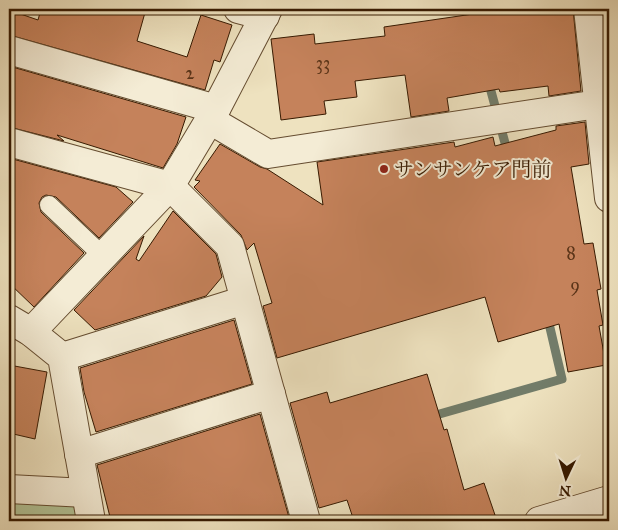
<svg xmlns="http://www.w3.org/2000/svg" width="618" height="530" font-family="'IM FELL Great Primer','Noto Serif JP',serif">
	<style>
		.green { fill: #b3c497; stroke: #756f4c }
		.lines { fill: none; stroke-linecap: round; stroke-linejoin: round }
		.stream { stroke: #727c69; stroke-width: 9 }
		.building { fill: #c5825b; stroke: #371a01 }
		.service-casing { stroke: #654c30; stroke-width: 20 }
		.minor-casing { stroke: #654c30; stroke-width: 30 }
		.service { stroke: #f4ecd5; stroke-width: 18 }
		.minor { stroke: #f4ecd5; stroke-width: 28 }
		.poi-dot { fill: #8f2418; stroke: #f4ecd5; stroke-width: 2 }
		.labels { text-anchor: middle; stroke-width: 4; stroke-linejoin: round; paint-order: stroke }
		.number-label { font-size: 18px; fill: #5a3418 }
		.poi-label { font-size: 20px; fill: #371a01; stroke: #f4ecd5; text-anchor: start }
	</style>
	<rect width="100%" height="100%" fill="#eee2bf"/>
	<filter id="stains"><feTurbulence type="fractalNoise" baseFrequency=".004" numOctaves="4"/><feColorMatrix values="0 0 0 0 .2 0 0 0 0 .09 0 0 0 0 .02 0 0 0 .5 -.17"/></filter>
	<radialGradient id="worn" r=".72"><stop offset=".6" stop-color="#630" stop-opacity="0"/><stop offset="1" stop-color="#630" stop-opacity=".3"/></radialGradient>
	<!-- green -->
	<polygon class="green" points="9,501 67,502 81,512 82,521 9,521"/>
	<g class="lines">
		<!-- stream -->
		<g class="stream">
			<polyline points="468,9 472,24"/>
			<polyline points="488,80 508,154"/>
			<polyline points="429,417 562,379 547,315"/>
		</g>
	</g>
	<!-- building -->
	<g class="building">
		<polygon points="41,9 146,9 137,41 187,57 201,15 232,25 220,62 214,60 205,90 9,35 9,10 38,20"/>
		<polygon points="479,9 573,9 581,91 549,96 548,86 500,92 499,89 447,98 449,111 411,117 405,75 355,81 357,97 324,101 326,114 281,120 271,39 314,34 315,44 385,36 384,27 480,13"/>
		<polygon points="604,9 609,9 609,59"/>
		<polygon points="9,66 186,117 177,144 163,168 57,135 64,141 9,127"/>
		<polygon points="585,122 589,164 571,167 584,244 593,243 601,289 597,290 603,325 599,326 606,365 568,372 559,324 498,342 485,297 277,358 263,306 272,303 254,243 247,250 241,235 194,187 200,181 195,180 220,144 260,167 267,169 323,205 317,162 454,142 455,147 493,137 495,146 556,130 556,126"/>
		<polygon points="9,158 116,187 133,202 99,238 56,197 46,195 42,197 39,203 41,212 84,253 34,307 9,283"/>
		<polygon points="173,211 216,254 222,277 206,296 95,330 74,310 144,236 136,259 139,261"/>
		<polygon points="234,320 252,384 96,432 84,392 80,368"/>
		<polygon points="9,365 47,372 35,439 9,433"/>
		<polygon points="427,374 444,430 447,429 464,490 484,483 495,515 477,521 354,521 347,500 319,508 290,403 327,392 330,403"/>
		<polygon points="260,414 290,521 111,521 97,465"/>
	</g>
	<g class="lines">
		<!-- service casing -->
		<g class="service-casing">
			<polyline id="service" points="49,205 103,256"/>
		</g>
		<!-- minor casing -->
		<g class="minor-casing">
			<g id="minor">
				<polyline points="238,9 265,16"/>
				<polyline points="588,9 609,198"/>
				<polyline points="9,50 216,109"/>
				<polyline points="210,120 268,154 598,104"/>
				<polyline points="9,142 170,186 230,246 306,521"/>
				<polyline points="9,319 31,332 62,357 91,521"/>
				<polyline points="31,332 170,186 216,109 268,9"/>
				<polyline points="62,357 245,300"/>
				<polyline points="79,454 271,394"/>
				<polyline points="9,489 86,493"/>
				<polyline points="539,521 609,500"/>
			</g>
		</g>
		<!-- service -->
		<use href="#service" class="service"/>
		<!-- minor -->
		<use href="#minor" class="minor"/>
	</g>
	<!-- markers -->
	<circle class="poi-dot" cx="384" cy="169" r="5"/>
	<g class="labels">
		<!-- number labels -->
		<g class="number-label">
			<text x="323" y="69">33</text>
			<text x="190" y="79">2</text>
			<text x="571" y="259">8</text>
			<text x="575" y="291">9</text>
		</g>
		<!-- poi labels -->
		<g class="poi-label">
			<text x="394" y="176">サンサンケア門前</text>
		</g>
	</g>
	<!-- margin -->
	<rect width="618" height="530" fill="none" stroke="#eee2bf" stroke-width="30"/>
	<rect x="10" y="10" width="598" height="510" fill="none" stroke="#371a01" stroke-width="2.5"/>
	<rect x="15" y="15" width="588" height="500" fill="none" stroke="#371a01"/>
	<!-- north arrow -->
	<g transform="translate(566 478) rotate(184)" stroke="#f4ecd5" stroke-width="4" paint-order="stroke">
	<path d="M0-4L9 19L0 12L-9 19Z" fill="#371a01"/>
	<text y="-8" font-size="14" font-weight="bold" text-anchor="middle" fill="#371a01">N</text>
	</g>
	<rect width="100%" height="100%" filter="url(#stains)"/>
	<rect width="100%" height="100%" fill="url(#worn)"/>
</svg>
